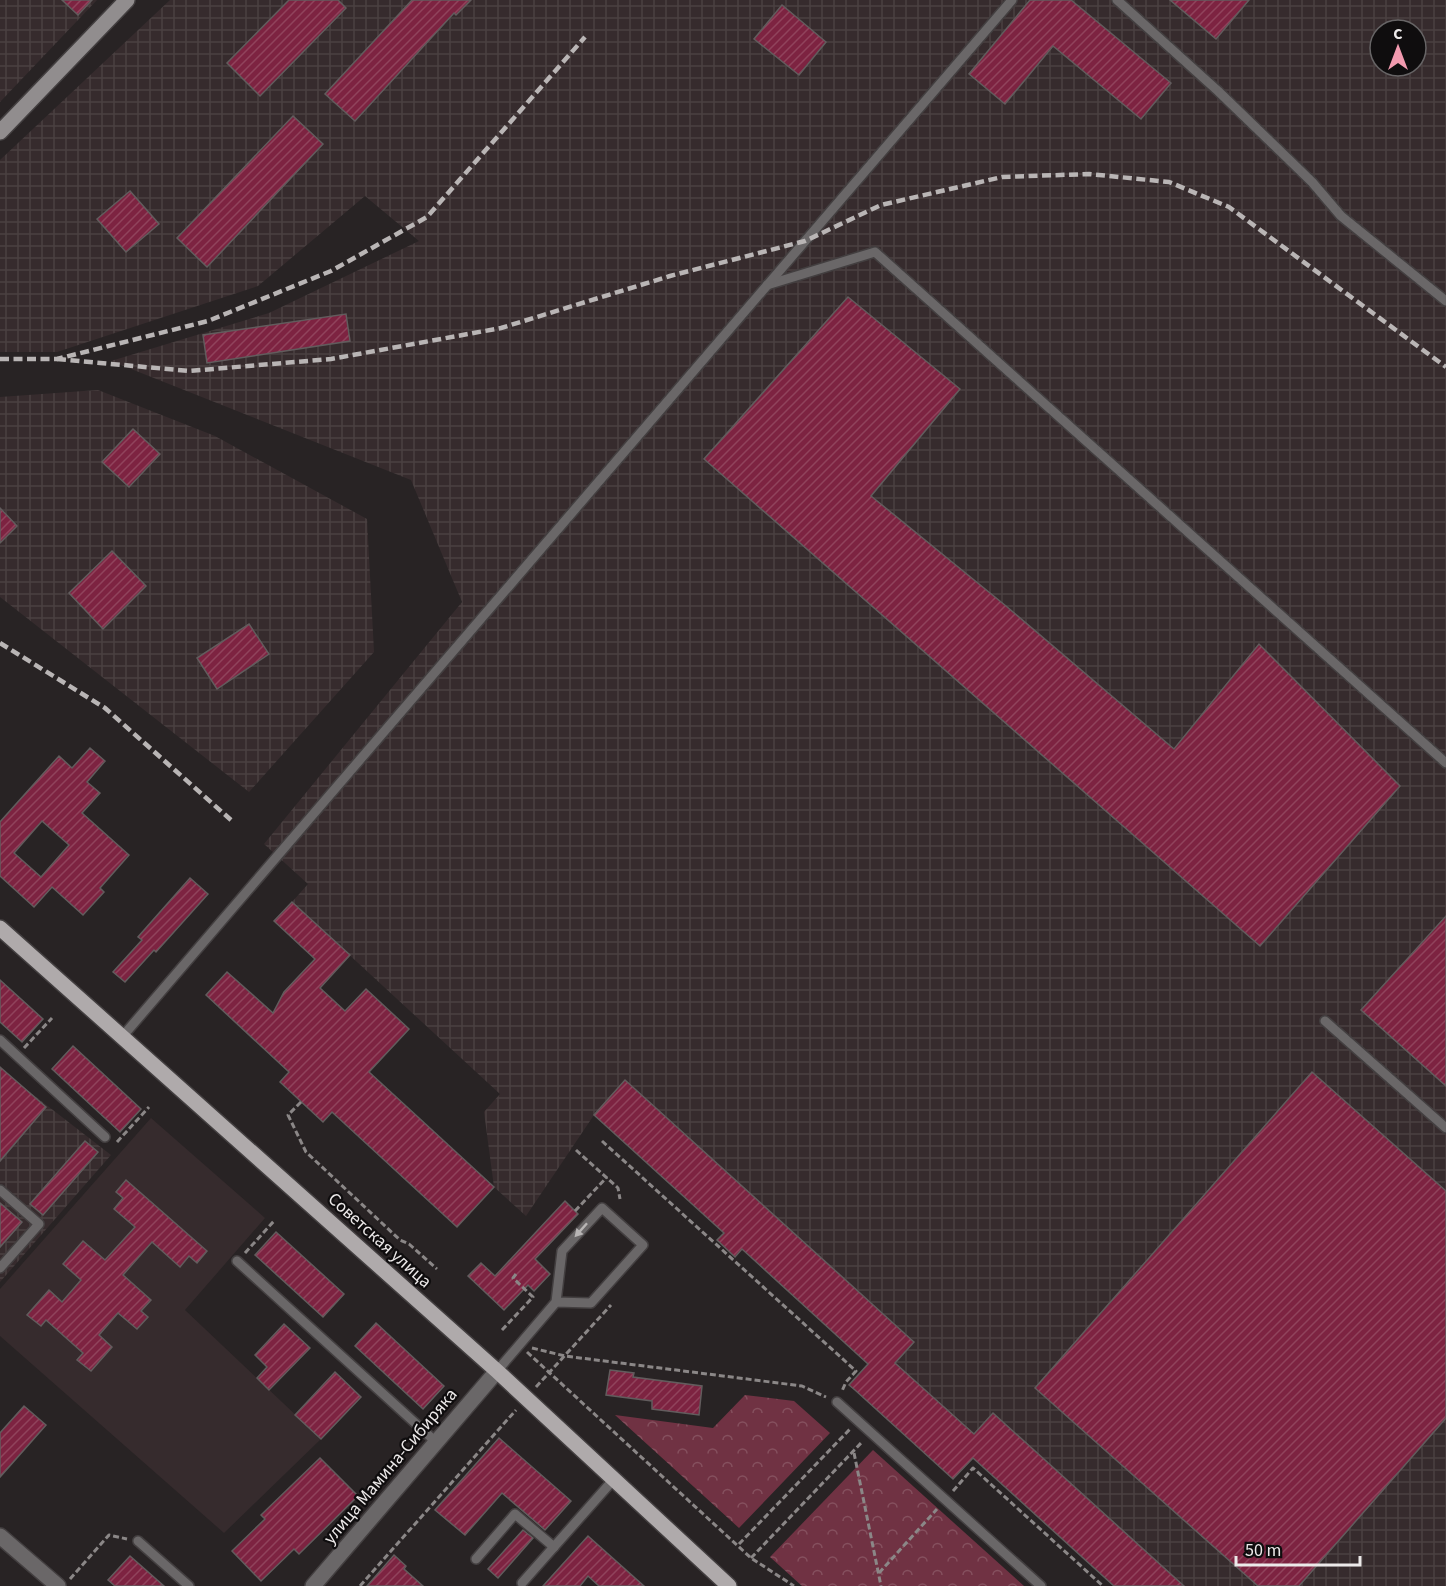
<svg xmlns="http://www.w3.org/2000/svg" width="1446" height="1586" font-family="'Source Sans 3',sans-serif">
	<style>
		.built { fill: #362b2d }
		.industrial { fill: url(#industrial-grid); fill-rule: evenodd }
		.park { fill: url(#park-crowns) }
		.building { fill: url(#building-hatch); stroke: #625c5d; stroke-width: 1.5; fill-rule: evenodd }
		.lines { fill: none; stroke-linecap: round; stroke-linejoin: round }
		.lane-casing { stroke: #433f40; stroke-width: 12 }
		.street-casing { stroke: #433f40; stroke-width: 18 }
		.secondary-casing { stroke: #433f40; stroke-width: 18 }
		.primary-casing { stroke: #433f40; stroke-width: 18 }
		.path { stroke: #8b8787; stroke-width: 3; stroke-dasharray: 6 3; stroke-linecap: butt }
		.lane { stroke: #6a6768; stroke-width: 9 }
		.street { stroke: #6a6768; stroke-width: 15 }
		.secondary { stroke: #918d8e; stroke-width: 15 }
		.primary { stroke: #afaaab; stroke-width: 15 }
		.rail { stroke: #b9b5b5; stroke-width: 4.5; stroke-dasharray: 9 4.5; stroke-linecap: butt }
		.oneway { fill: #b8b5b5 }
		.labels { text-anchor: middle; stroke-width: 4.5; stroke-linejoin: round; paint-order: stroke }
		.street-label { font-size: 18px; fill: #ece9e9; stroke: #0f0d0e }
	</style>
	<defs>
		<pattern id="industrial-grid" width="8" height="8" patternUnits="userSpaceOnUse" patternTransform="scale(1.5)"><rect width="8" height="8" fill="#362b2d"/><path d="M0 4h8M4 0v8" fill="none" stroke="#4a4041"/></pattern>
		<pattern id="park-crowns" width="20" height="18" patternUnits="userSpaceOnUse" patternTransform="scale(1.5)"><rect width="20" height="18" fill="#703243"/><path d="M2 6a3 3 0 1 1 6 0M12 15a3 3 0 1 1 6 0" fill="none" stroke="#85505e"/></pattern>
		<pattern id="building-hatch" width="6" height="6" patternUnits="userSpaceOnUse" patternTransform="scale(1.5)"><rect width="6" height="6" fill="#7d2341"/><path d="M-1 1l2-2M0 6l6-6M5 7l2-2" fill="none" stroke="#90435c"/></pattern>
	</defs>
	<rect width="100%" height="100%" fill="#282324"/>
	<!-- built -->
	<polygon class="built" points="151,1118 265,1218 185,1310 321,1439 224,1533 0,1336 0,1289"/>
	<!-- industrial -->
	<g class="industrial">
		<polygon points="0,0 97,0 0,102"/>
		<path d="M170 0H1446V1586H1184L993 1413 961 1448 882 1376 914 1341 626 1081 594 1115 526 1216 494 1187 484 1112 500 1094 292 902 308 884 264 844 462 602 411 480 111 361 269 313 419 241 365 196 258 286 57 352H0V160ZM1380 30H1416V66H1380Z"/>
		<polygon points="98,390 215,436 367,519 374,652 249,792 0,597 0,397"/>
		<polygon points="0,1069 111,1155 0,1282"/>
	</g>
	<!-- park -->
	<g class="park">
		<polygon points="745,1395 794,1401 830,1433 739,1528 615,1415 713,1428"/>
		<polygon points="873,1450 1024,1586 802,1586 770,1557"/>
	</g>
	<!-- building -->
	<g class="building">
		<polygon points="62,0 92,0 78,15"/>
		<polygon points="289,0 338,0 346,8 260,96 227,63"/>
		<polygon points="412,0 471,0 456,15 454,13 355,121 325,94"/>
		<polygon points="1030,0 1071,0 1171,83 1141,119 1053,46 1005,104 969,74"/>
		<polygon points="1170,0 1249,0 1216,39"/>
		<polygon points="782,5 826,42 799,75 754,39"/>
		<polygon points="293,116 323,144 207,267 177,238"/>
		<polygon points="130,191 159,224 126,252 97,219"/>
		<polygon points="848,297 960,389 871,496 1006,606 1174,749 1259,644 1400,786 1260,946 704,459"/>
		<polygon points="346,314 350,341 207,363 203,335"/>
		<polygon points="133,429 160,454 129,487 102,462"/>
		<polygon points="0,508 17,526 0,543"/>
		<polygon points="112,551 146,586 103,629 69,593"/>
		<polygon points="249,624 269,654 217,689 197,658"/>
		<path d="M90 748 105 761 87 782 100 793 82 813 129 855 100 888 104 892 83 915 52 887 34 907 0 876V822L59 756 72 768ZM42 821 69 845 41 877 14 853Z"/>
		<polygon points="190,878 208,894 156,952 154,950 125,982 113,972 142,940 138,937"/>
		<polygon points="292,902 350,955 320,988 345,1011 366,989 409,1029 369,1072 494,1187 457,1227 332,1112 323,1122 280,1082 289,1072 206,995 227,972 273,1013 284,992 315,959 274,921"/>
		<polygon points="1446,916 1446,1086 1361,1010"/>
		<polygon points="0,980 43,1019 22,1042 0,1022"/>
		<polygon points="73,1046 141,1109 120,1132 52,1069"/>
		<polygon points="0,1067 46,1107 0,1161"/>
		<polygon points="1312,1072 1446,1191 1446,1418 1299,1586 1258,1586 1035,1388"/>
		<polygon points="625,1080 914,1342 895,1363 974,1434 993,1413 1184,1586 1114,1586 973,1458 953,1479 855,1390 849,1385 868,1364 742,1249 735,1257 717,1240 724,1233 594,1115"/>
		<polygon points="85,1141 98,1152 43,1215 30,1204"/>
		<polygon points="126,1180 207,1251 197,1263 189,1256 180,1267 152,1242 123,1275 151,1300 141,1311 148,1317 137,1329 118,1313 99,1335 112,1347 91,1371 77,1360 83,1353 46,1320 41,1326 27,1315 49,1290 62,1302 81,1280 63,1264 83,1241 105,1260 135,1227 114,1209 123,1198 116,1192"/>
		<polygon points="565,1201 578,1214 535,1259 550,1274 534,1291 528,1285 504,1310 468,1276 481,1263 495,1276"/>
		<polygon points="0,1203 22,1222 0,1247"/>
		<polygon points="276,1232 344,1294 323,1317 255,1255"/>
		<polygon points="376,1323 444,1386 423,1409 355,1346"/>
		<polygon points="284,1324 310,1348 269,1390 257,1378 267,1367 255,1355"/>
		<polygon points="610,1370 634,1373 633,1377 702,1386 699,1415 652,1409 652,1401 606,1395"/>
		<polygon points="335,1372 361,1397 321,1439 295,1415"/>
		<polygon points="24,1406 46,1425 0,1477 0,1433"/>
		<polygon points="499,1438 571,1501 545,1530 502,1493 465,1535 435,1510"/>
		<polygon points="320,1458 358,1496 299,1554 294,1549 261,1581 232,1551 265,1519 261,1515"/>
		<polygon points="523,1530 533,1538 498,1578 488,1569"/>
		<polygon points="588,1536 644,1586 599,1586 588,1576 580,1586 543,1586"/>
		<polygon points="394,1555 406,1566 404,1569 423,1586 367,1586"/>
		<polygon points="130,1556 164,1586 115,1586 108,1580"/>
	</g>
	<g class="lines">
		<!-- lane casing -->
		<g class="lane-casing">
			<g id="lane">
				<polyline points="1117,0 1218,91 1312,182 1341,216 1446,301"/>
				<polyline points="767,285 875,252 1446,763"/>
				<polyline points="1325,1021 1446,1128"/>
				<polyline points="122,1037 1012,0"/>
				<polyline points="0,1040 105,1137"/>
				<polyline points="0,1190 39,1224 0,1268"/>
				<polyline points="237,1261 436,1442"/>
				<polyline points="497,1371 556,1302 562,1251 602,1208 643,1245 591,1303 556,1302"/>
				<polyline points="837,1402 1041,1586"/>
				<polyline points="138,1541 189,1586"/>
				<polyline points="476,1559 515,1514 554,1547"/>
				<polyline points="522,1583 614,1479"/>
			</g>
		</g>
		<!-- street casing -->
		<g class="street-casing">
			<g id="street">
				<polyline points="0,1536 58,1586"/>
				<polyline points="313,1586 497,1371"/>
			</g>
		</g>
		<!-- secondary casing -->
		<g class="secondary-casing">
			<polyline id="secondary" points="0,132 127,0"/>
		</g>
		<!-- primary casing -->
		<g class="primary-casing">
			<polyline id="primary" points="0,928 497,1371 729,1586"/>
		</g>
		<!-- path -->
		<g class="path">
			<polyline points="24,1048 52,1018"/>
			<polyline points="301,1102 288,1115 306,1152 400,1240 409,1244 437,1269"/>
			<polyline points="602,1141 856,1371 846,1382 842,1391"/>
			<polyline points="117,1142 149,1107"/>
			<polyline points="576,1150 618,1188 620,1199"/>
			<polyline points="575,1211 607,1177"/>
			<polyline points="245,1253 274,1221"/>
			<polyline points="502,1330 533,1297 513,1278 516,1274"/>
			<polyline points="532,1348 565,1356 802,1386 826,1397"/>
			<polyline points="527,1352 751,1558 794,1586"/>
			<polyline points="536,1387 611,1305"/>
			<polyline points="854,1453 881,1586"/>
			<polyline points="953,1491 973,1468 1103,1586"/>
			<polyline points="739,1544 851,1428"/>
			<polyline points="751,1558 862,1442"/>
			<polyline points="879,1573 937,1509"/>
			<polyline points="70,1579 109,1535 127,1539"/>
			<polyline points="360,1586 516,1410"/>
		</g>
		<!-- lane -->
		<use href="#lane" class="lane"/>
		<!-- street -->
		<use href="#street" class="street"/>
		<!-- secondary -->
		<use href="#secondary" class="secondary"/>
		<!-- primary -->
		<use href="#primary" class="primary"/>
		<!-- rail -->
		<g class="rail">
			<polyline points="0,359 57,359 208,321 331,271 427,217 585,37"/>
			<polyline points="57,359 189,371 331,359 501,328 670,276 805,241 881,205 1002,177 1089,174 1169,182 1229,207 1446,367"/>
			<polyline points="0,643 105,708 231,820"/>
		</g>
	</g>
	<!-- one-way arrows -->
	<defs><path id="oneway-solid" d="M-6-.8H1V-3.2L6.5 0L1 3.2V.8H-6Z" transform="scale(1.5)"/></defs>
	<use class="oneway" href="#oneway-solid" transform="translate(581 1230) rotate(132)"/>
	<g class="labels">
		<!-- street labels -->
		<g class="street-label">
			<text transform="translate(380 1240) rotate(42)" y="6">Советская улица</text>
			<text transform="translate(390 1466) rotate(-50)" y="6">улица Мамина-Сибиряка</text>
		</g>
	</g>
	<!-- north arrow -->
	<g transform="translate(1398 48)"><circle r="28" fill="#0f0d0e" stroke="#676566" stroke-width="1.5"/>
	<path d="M0-4.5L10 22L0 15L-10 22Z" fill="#f29aaf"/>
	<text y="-9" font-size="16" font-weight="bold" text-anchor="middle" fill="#ece9e9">С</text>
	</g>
	<!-- scale -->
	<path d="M1236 1556v9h124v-9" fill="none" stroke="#ece9e9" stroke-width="3"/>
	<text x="1245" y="1556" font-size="18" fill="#ece9e9" stroke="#0f0d0e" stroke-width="4.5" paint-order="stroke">50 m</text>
</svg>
